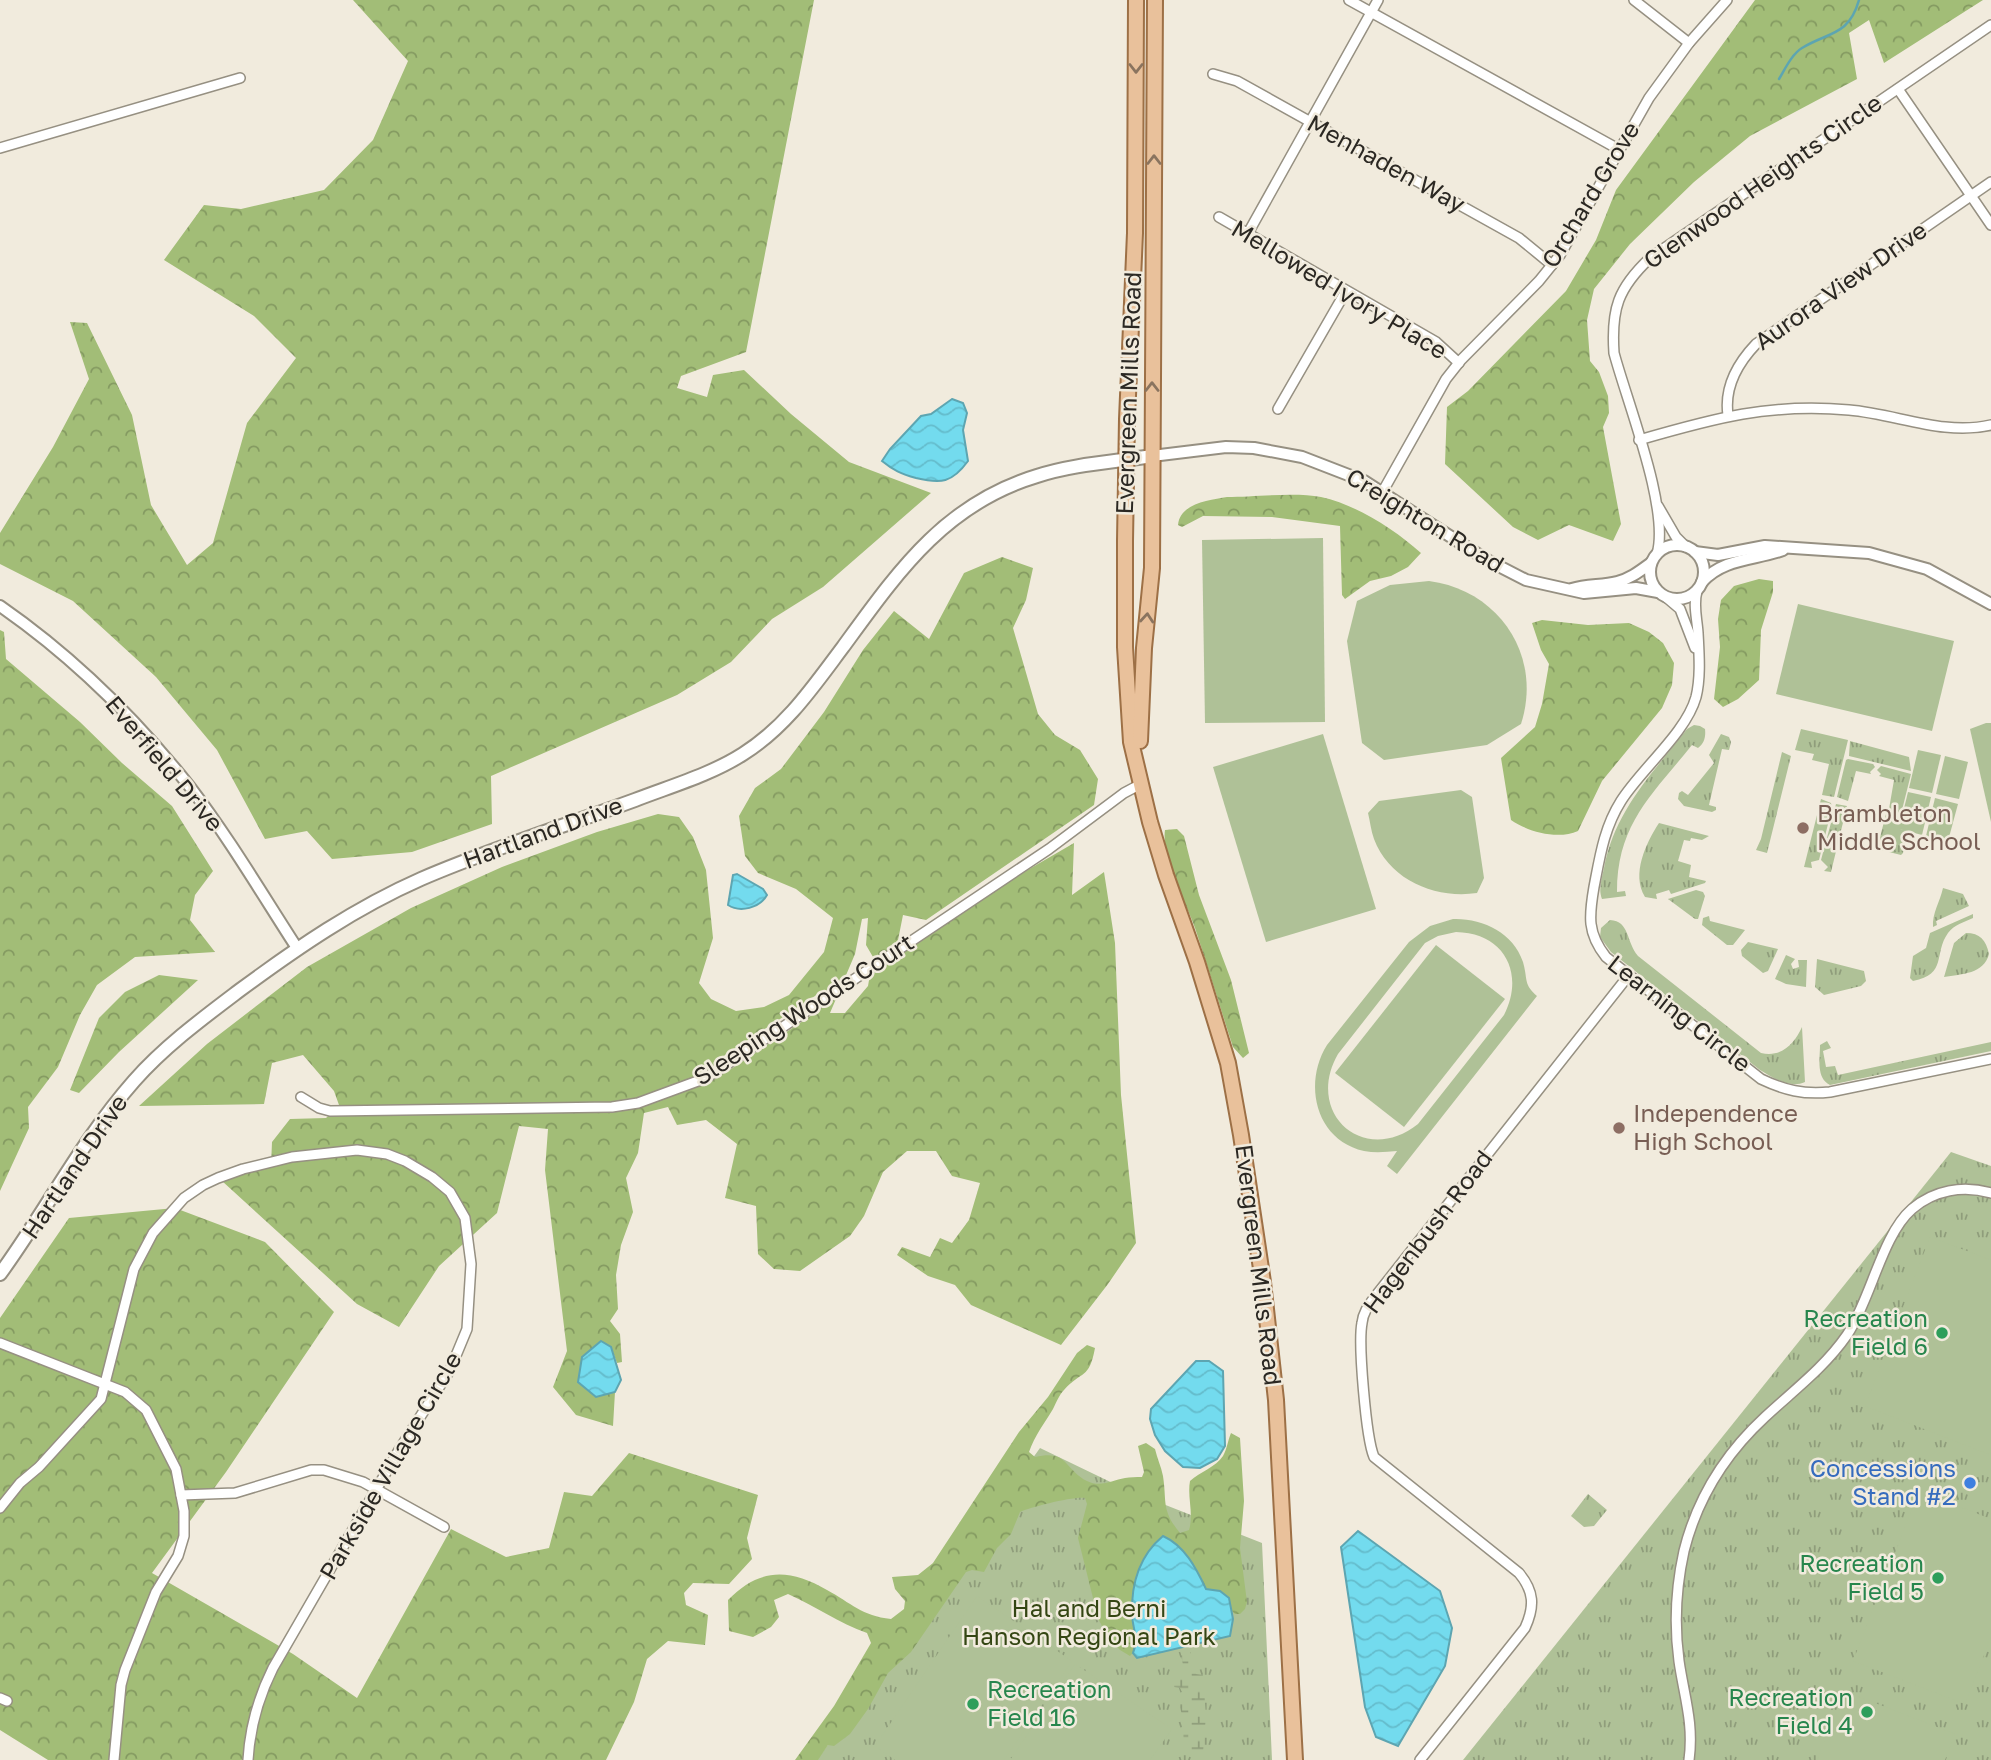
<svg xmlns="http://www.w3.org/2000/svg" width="1991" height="1760" font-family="'Golos Text',sans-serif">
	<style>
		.grass { fill: url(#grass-tufts) }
		.forest { fill: url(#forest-crowns); fill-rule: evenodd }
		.wetland { fill: url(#wetland-marsh) }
		.pitch { fill: #afc197; fill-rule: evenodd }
		.water { fill: url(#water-waves); stroke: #5da5b1; stroke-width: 2 }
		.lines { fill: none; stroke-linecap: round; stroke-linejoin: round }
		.stream { stroke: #5da5b1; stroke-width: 2.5 }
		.minor-casing { stroke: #969082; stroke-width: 12 }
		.tertiary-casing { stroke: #969082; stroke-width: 14 }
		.secondary-casing { stroke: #969082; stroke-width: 16 }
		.primary-casing { stroke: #9d7046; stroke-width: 18 }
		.minor { stroke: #fff; stroke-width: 9 }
		.tertiary { stroke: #fff; stroke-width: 10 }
		.secondary { stroke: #fff; stroke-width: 12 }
		.primary { stroke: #e9c19b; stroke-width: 14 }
		.oneway { stroke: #8a745f }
		.education-dot { fill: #8d6e63; stroke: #f1ebdd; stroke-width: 2.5 }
		.leisure-dot { fill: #2e9e5b; stroke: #f1ebdd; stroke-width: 2.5 }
		.shop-dot { fill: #3f7fe0; stroke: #f1ebdd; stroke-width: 2.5 }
		.labels { text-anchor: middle; stroke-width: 5; stroke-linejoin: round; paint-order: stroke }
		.street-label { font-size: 24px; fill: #2b2823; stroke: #f1ebdd }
		.education-label { font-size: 24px; fill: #785e54; stroke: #f1ebdd; text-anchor: start }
		.leisure-label { font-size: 24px; fill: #27864d; stroke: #f1ebdd; text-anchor: end }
		.shop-label { font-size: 24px; fill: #366cbe; stroke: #f1ebdd; text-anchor: end }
		.park-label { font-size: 24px; fill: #344613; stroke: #f1ebdd }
	</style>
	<defs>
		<pattern id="grass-tufts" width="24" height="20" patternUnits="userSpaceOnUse" patternTransform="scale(1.75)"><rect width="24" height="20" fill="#afc197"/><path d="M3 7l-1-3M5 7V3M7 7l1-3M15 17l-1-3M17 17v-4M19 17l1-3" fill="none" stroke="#8f9d7b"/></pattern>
		<pattern id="forest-crowns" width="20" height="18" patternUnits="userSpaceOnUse" patternTransform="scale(1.75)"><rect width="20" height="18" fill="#a2bd77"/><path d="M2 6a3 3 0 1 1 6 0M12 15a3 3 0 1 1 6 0" fill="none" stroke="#849a61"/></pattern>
		<pattern id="wetland-marsh" width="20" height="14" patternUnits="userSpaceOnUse" patternTransform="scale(1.75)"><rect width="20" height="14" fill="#afc197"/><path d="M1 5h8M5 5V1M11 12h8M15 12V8" fill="none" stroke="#8f9d7b"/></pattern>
		<pattern id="water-waves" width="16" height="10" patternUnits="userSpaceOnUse" patternTransform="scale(1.75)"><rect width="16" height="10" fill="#73dbee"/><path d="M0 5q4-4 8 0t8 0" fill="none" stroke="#64bccc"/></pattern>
	</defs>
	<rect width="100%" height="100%" fill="#f1ebdd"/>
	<!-- grass -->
	<g class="grass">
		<path d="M1694 725 1700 726 1705 729C1706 737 1704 744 1698 748L1692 745C1652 795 1617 824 1617 892L1625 891 1626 896 1602 899C1598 889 1602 878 1604 868 1615 810 1652 774 1687 729Z"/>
		<polygon points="1801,729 1848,740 1834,797 1822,795 1829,764 1812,760 1814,754 1795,750"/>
		<polygon points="1721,734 1729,737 1731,742 1729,750 1722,749 1709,805 1716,807 1716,810 1712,812 1684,806 1678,799 1679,793 1682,791 1688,795 1714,763 1709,755"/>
		<polygon points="1850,741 1909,757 1911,771 1849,756"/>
		<polygon points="1782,752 1791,756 1767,853 1756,850 1761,839"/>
		<polygon points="1848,759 1873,764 1875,767 1870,772 1871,774 1856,771 1848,801 1837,797 1846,760"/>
		<polygon points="1881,766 1911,774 1901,814 1889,809 1894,780 1879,776 1881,774 1877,770"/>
		<polygon points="1821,799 1831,803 1832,808 1819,860 1811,862 1812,868 1804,867"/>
		<polygon points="1836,804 1847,806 1831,872 1824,871 1828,867 1821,860"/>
		<polygon points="1886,814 1902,817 1900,829 1908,831 1903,853 1901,855 1877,849"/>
		<path d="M1659 823 1709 836 1702 840 1691 838 1690 841 1684 840 1678 861 1691 865 1689 877 1706 881 1705 883 1671 894 1669 890 1656 894 1657 899 1645 897C1631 874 1646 843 1659 823Z"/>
		<path d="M1943 888 1963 894 1969 906 1936 921 1937 925 1933 927C1932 913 1940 902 1943 888Z"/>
		<polygon points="1696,890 1703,892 1705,896 1698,919 1695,919 1668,899"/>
		<path d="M1973 914V918C1964 922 1954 925 1948 933 1933 954 1948 974 1913 981L1910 978 1913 956 1926 948 1930 933Z"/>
		<polygon points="1709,916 1710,921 1745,930 1733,945 1727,945 1702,925 1703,918"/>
		<path d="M1610 920C1630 921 1626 942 1638 956L1761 1053C1783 1058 1795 1042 1802 1027L1805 1082C1790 1089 1773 1078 1760 1070L1611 952 1600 937 1601 928Z"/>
		<path d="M1966 933C1980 933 1986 940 1989 954 1984 974 1962 974 1944 977L1954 943Z"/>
		<polygon points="1748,942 1778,949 1768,971 1763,973 1742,956 1741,950"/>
		<polygon points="1786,955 1795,959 1791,964 1793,969 1799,967 1798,960 1807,960 1806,987 1786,984 1775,979"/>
		<polygon points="1817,959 1864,971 1866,981 1861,986 1824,995 1815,987"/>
		<path d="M1827 1041 1831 1048 1823 1051 1826 1067 1835 1066 1838 1075 1991 1042V1051L1830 1085C1816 1078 1820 1059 1820 1045Z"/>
		<polygon points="1951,1152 1991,1166 1991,1760 1463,1760"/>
		<polygon points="1040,1448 1125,1489 1262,1543 1272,1760 817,1760"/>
		<polygon points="1588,1494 1607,1510 1594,1526 1584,1527 1571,1516"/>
	</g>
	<!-- forest -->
	<g class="forest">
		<polygon points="353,0 814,0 746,352 681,376 677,388 707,397 713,375 744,370 791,414 849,462 931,493 823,587 772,619 731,662 677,695 491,776 492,824 412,852 332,859 307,831 265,839 217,750 156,677 73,601 0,564 0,533 53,447 89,379 70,322 87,323 132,415 151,505 187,565 213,543 247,423 296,358 254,316 164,260 204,205 241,209 324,190 373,140 408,61"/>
		<polygon points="1755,0 1983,0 1884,63 1869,20 1849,33 1857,79 1750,136 1694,182 1630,244 1594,289 1587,320 1590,361 1599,372 1608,396 1609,413 1603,427 1621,524 1613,541 1569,525 1538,540 1513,527 1445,464 1447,407 1468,391 1566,291 1596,240 1616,190"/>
		<path d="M1227 497C1254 497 1295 492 1321 497 1357 505 1394 529 1421 553L1408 567 1391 576 1370 581 1345 599 1342 595 1340 526 1272 517 1203 516 1182 527 1178 525C1180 503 1210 500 1227 497Z"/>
		<path d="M1002 557 1033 568 1026 600 1013 628 1038 714 1055 735 1080 750 1098 779 1094 805 926 920 903 915 898 940 903 951 1014 878 1074 843 1072 895 1104 872 1115 943 1121 1095 1136 1243 1108 1284 1061 1345 971 1305 955 1285 928 1276 897 1255 902 1247 930 1257 940 1238 952 1243 969 1220 980 1183 952 1176 936 1151H907L883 1172 864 1216 850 1236 800 1271 774 1269 758 1254 756 1206 725 1198 737 1144 706 1120 677 1125 668 1107 644 1113 638 1153 626 1178 633 1212 621 1245 616 1275 618 1309 610 1321 620 1334 622 1362 617 1363 611 1347 582 1357 578 1382 596 1397 615 1392 613 1426 576 1415 553 1387 567 1351 545 1170 548 1129 519 1126 497 1213 439 1266 399 1327 357 1304 222 1181 271 1166 272 1142 290 1119 326 1118 339 1105 334 1091 303 1055 272 1063 264 1104 139 1106 207 1044 307 967 411 908 502 867 597 832 658 814 679 817 693 837 706 870 713 938 699 983 711 999 736 1011 764 1007 789 995 824 952 833 918 796 889 758 873 745 856 739 816 755 788 781 769 824 712 863 650 894 611 929 639 964 573ZM868 918 866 945 873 957 868 986 845 1013H830L855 954 862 919ZM818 994 812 1015 728 1071 713 1063Z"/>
		<polygon points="1759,579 1773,581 1773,592 1761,630 1759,680 1738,699 1723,707 1714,699 1720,647 1718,619 1721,600 1734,586"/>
		<path d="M1542 620 1588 625 1629 623 1649 632 1663 643 1674 663 1672 685 1662 708 1602 781 1578 831C1558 840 1528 832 1511 820L1501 758 1535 727 1542 704 1549 664 1541 650 1532 623Z"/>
		<polygon points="0,630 4,632 6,659 80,722 122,763 172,806 213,871 195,895 190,920 215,952 135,957 97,985 80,1015 58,1067 28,1107 29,1128 0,1191"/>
		<path d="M1177 829 1184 836 1199 895 1231 980 1249 1053 1243 1058 1233 1047C1220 1007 1208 967 1195 928 1186 903 1161 855 1165 830Z"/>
		<polygon points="159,975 198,980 119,1052 79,1093 70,1090 99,1018 125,992"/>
		<polygon points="175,1208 265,1242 334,1312 226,1472 152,1573 293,1654 357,1698 451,1529 506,1557 549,1548 564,1492 592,1496 629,1453 758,1495 747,1538 752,1559 729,1584 693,1583 684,1593 686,1605 708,1615 705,1645 668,1641 647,1659 634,1702 606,1760 48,1760 0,1730 0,1318 69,1218"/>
		<path d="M1087 1345 1095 1348C1089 1380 1082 1370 1064 1390 1059 1395 1056 1403 1053 1409 1044 1424 1035 1435 1029 1452L1035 1457C1068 1449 1064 1469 1087 1481 1101 1488 1112 1480 1125 1478 1130 1477 1136 1477 1142 1477L1144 1472 1138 1446 1146 1443 1155 1449C1157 1458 1161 1466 1163 1476 1167 1502 1161 1510 1180 1533L1189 1530C1194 1514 1187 1497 1190 1481 1200 1472 1216 1467 1223 1456 1227 1449 1228 1440 1231 1433L1240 1438 1244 1501 1240 1548 1247 1602 1245 1609 1240 1614H1235L1231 1610 1229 1598 1206 1589 1198 1572 1132 1618C1136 1632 1141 1646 1130 1656L1120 1650 1107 1636 1098 1618 1078 1538 1087 1504 1085 1498C1074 1496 1031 1507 1020 1512L1011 1534 997 1548 984 1572 972 1570 966 1572 911 1652 888 1673 868 1709 850 1734 834 1746 828 1745 818 1760H795L834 1706 871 1643 867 1633C839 1623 815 1606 788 1594L774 1600 779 1617 771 1627 753 1637 729 1631 728 1600C759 1568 789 1568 827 1590 851 1603 862 1616 891 1619L904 1609 905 1601 895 1589 892 1577 918 1575 933 1563 1019 1432 1048 1397 1077 1353Z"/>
	</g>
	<!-- wetland -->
	<path class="wetland" d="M1189 1647 1196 1674 1203 1675 1199 1688 1204 1690 1206 1716 1203 1752 1198 1758 1184 1754C1183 1736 1185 1715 1177 1700L1182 1692 1180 1688 1174 1687V1682L1177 1680 1175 1669 1183 1665 1180 1649Z"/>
	<!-- pitch -->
	<g class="pitch">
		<polygon points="1323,538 1325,722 1205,723 1202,540"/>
		<path d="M1429 581C1499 590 1543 656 1521 724L1487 745 1384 760 1362 743 1347 641 1357 601 1390 585Z"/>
		<polygon points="1798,604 1954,641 1932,731 1776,694"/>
		<polygon points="1986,723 1991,723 1991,822 1970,729"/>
		<polygon points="1323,734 1376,909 1266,942 1213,767"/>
		<polygon points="1918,750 1941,755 1932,793 1909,788"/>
		<polygon points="1945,756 1968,762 1959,799 1936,794"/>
		<path d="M1461 790 1472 797 1484 878 1477 893C1436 899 1390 881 1374 839 1371 831 1370 821 1368 813L1379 801Z"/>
		<polygon points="1908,792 1931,797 1922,835 1899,829"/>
		<polygon points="1935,798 1958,804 1948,841 1926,836"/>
		<path d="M1453 919C1482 918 1513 932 1523 962 1528 979 1523 984 1537 996L1397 1174 1387 1166 1397 1151C1386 1152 1375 1153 1364 1151 1315 1140 1303 1083 1327 1045L1409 942 1430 926ZM1456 932C1505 933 1525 974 1504 1015L1418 1124C1364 1167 1304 1113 1338 1054L1425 943 1438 936Z"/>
		<polygon points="1436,945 1505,999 1404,1127 1335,1073"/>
		<polygon points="1930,1237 1991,1260 1991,1455 1865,1406"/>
		<polygon points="1919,1491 1991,1519 1991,1637 1965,1704 1853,1661"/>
		<polygon points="977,1596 1072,1661 1004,1760 895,1760 875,1746"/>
		<polygon points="1075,1664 1172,1729 1150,1760 1010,1760"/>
		<polygon points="1844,1691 1955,1734 1945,1760 1817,1760"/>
	</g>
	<!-- water -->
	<g class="water">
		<path d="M952 399 963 403 967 413 963 430 968 461C952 483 941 484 916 478 901 474 893 470 882 461L890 449 921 416 931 414Z"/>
		<path d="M737 874 763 889 767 895C760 908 740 913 728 905L733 875Z"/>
		<polygon points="601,1341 611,1347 621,1380 615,1392 596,1397 578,1382 582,1357"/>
		<polygon points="1196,1361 1209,1361 1223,1371 1225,1446 1217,1459 1200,1468 1183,1467 1165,1451 1155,1435 1150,1419 1151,1409"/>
		<polygon points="1358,1531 1440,1591 1452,1628 1445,1666 1398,1746 1376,1737 1365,1707 1341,1547"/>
		<path d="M1163 1536C1185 1546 1196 1568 1206 1589L1220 1591 1229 1598 1233 1619 1230 1636 1137 1658 1133 1653C1139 1639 1133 1630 1132 1615 1131 1585 1139 1556 1163 1536Z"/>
	</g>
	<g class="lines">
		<!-- stream -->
		<path class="stream" d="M1779 79C1785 69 1792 54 1802 48 1828 32 1849 36 1859 0"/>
		<!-- minor casing -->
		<g class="minor-casing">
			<g id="minor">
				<polyline points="1349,0 1620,150"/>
				<polyline points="1634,0 1689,43"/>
				<polyline points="1213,74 1237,81 1519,238 1552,265"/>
				<polyline points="1898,89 1991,225"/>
				<polyline points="0,148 240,78"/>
				<polyline points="1219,217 1436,342 1459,363"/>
				<polyline points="1247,235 1378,0"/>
				<polyline points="1278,409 1346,291"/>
				<path d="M1728 415C1724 387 1737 364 1756 344L1991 182"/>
				<path d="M1639 440C1715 418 1769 403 1849 410 1897 414 1943 436 1991 425"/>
				<polyline points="1383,491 1446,379 1461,360 1539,281 1560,255 1649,98 1689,43 1727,0"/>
				<polyline points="1658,506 1676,537 1686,547"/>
				<path d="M1657 554C1670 509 1627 402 1614 353 1611 309 1618 288 1650 258L1991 25"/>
				<path d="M1697 591C1693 605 1697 618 1698 633 1699 653 1701 677 1696 697 1686 733 1641 769 1621 801 1604 828 1600 856 1594 887 1589 916 1587 933 1606 957L1761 1079C1784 1090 1804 1095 1830 1092L1991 1059"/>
				<polyline points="1667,598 1680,609 1695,648"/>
				<polyline points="301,1097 319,1108 330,1111 612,1107 638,1103 706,1078 723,1067 1049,849 1124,793 1141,784"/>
				<polyline points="0,1343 125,1392 146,1410 176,1469 184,1511 184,1536 178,1556 156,1592 125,1670 121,1685 114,1760"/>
				<polyline points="181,1495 235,1493 311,1470 324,1470 363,1482 444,1527"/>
				<path d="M0 1508 20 1483 39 1467 101 1399 134 1269 153 1233 184 1198 203 1185 218 1178 243 1169 292 1157 357 1150 387 1154 405 1161 432 1177 450 1192 465 1218 471 1264 467 1329 450 1370 399 1450 273 1668C258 1698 250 1726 248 1760"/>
				<polyline points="0,1698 7,1701"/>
				<path d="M1420 1760 1525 1628C1535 1606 1534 1591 1519 1573L1374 1457C1366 1438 1358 1343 1362 1323 1363 1313 1368 1306 1374 1298L1629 975"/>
				<path d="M1689 1760C1694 1723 1684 1696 1679 1661 1674 1624 1676 1587 1684 1551 1697 1499 1726 1453 1765 1417 1794 1390 1824 1368 1847 1335 1871 1299 1882 1235 1912 1209 1934 1190 1963 1185 1991 1193"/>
			</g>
		</g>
		<!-- tertiary casing -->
		<g class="tertiary-casing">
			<g id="tertiary">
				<polyline points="1152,456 1226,447 1254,448 1302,457 1364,481 1487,560 1526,580 1584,593 1636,588 1658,592"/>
				<circle cx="1677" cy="572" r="27"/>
				<polyline points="1695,552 1718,555 1765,546 1869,553 1927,569 1991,604"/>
				<path d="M1702 582C1723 558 1756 560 1783 550"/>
				<path d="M1572 589C1587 584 1602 586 1617 582 1630 579 1640 571 1651 563"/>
				<path d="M0 606C72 656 136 719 190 787 229 838 262 894 297 948"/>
			</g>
		</g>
		<!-- secondary casing -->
		<g class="secondary-casing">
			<path id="secondary" d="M0 1274C46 1211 82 1140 134 1081 165 1046 203 1018 240 990 297 948 355 908 421 879 490 849 564 826 635 800 671 786 710 775 743 754 786 727 813 687 843 647 897 573 944 504 1037 476 1074 464 1114 462 1152 456"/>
		</g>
		<!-- primary casing -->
		<g class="primary-casing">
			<g id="primary">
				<polyline points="1136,0 1135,233 1127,419 1125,541 1125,647 1131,742 1150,822 1166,875 1197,962 1228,1063 1241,1135 1263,1282 1276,1400 1295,1760"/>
				<polyline points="1140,741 1144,648 1152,568 1155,0"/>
			</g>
		</g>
		<!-- minor -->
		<use href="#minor" class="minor"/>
		<!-- tertiary -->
		<use href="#tertiary" class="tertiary"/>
		<!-- secondary -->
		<use href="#secondary" class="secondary"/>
		<!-- primary -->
		<use href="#primary" class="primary"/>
	</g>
	<!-- one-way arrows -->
	<defs><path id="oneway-chevron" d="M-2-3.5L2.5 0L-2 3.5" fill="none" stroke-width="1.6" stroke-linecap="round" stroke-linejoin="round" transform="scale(1.75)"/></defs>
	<g class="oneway">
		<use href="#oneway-chevron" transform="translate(1136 68) rotate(90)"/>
		<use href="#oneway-chevron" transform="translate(1154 160) rotate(-90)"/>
		<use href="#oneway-chevron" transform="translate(1152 387) rotate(-90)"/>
		<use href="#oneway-chevron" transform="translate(1147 618) rotate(-85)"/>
	</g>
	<!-- markers -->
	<g class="education-dot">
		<circle cx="1803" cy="828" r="7"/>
		<circle cx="1619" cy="1128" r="7"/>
	</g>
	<g class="leisure-dot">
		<circle cx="1942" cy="1333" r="7"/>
		<circle cx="1938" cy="1578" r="7"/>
		<circle cx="973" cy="1704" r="7"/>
		<circle cx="1867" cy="1712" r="7"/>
	</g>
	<circle class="shop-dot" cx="1970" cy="1483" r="7"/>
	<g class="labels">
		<!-- street labels -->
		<g class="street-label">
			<text transform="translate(1386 164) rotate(29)" y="8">Menhaden Way</text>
			<text transform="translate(1763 182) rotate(-35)" y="8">Glenwood Heights Circle</text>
			<text transform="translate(1591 195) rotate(-59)" y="8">Orchard Grove</text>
			<text transform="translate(1841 286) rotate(-35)" y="8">Aurora View Drive</text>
			<text transform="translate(1339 290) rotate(31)" y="8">Mellowed Ivory Place</text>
			<text transform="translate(1129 393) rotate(-88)" y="8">Evergreen Mills Road</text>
			<text transform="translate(1425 521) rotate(31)" y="8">Creighton Road</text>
			<text transform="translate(164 764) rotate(50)" y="8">Everfield Drive</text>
			<text transform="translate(543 833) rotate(-20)" y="8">Hartland Drive</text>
			<text transform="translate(804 1010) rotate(-33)" y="8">Sleeping Woods Court</text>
			<text transform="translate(1679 1014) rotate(38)" y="8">Learning Circle</text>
			<text transform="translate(75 1167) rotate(-56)" y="8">Hartland Drive</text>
			<text transform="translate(1428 1232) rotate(-53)" y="8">Hagenbush Road</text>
			<text transform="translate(1258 1265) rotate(83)" y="8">Evergreen Mills Road</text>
			<text transform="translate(391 1466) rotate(-60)" y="8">Parkside Village Circle</text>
		</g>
		<!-- education labels -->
		<g class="education-label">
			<text x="1817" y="822">Brambleton<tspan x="1817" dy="28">Middle School</tspan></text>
			<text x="1633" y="1122">Independence<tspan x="1633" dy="28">High School</tspan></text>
		</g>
		<!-- leisure labels -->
		<g class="leisure-label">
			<text x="1928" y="1327">Recreation<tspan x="1928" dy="28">Field 6</tspan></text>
			<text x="1924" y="1572">Recreation<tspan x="1924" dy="28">Field 5</tspan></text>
			<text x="987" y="1698" text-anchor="start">Recreation<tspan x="987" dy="28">Field 16</tspan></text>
			<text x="1853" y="1706">Recreation<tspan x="1853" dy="28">Field 4</tspan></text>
		</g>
		<!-- shop labels -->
		<g class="shop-label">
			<text x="1956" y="1477">Concessions<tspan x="1956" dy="28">Stand #2</tspan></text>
		</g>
		<!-- park labels -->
		<g class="park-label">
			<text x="1089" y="1617">Hal and Berni<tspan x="1089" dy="28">Hanson Regional Park</tspan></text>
		</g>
	</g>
</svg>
